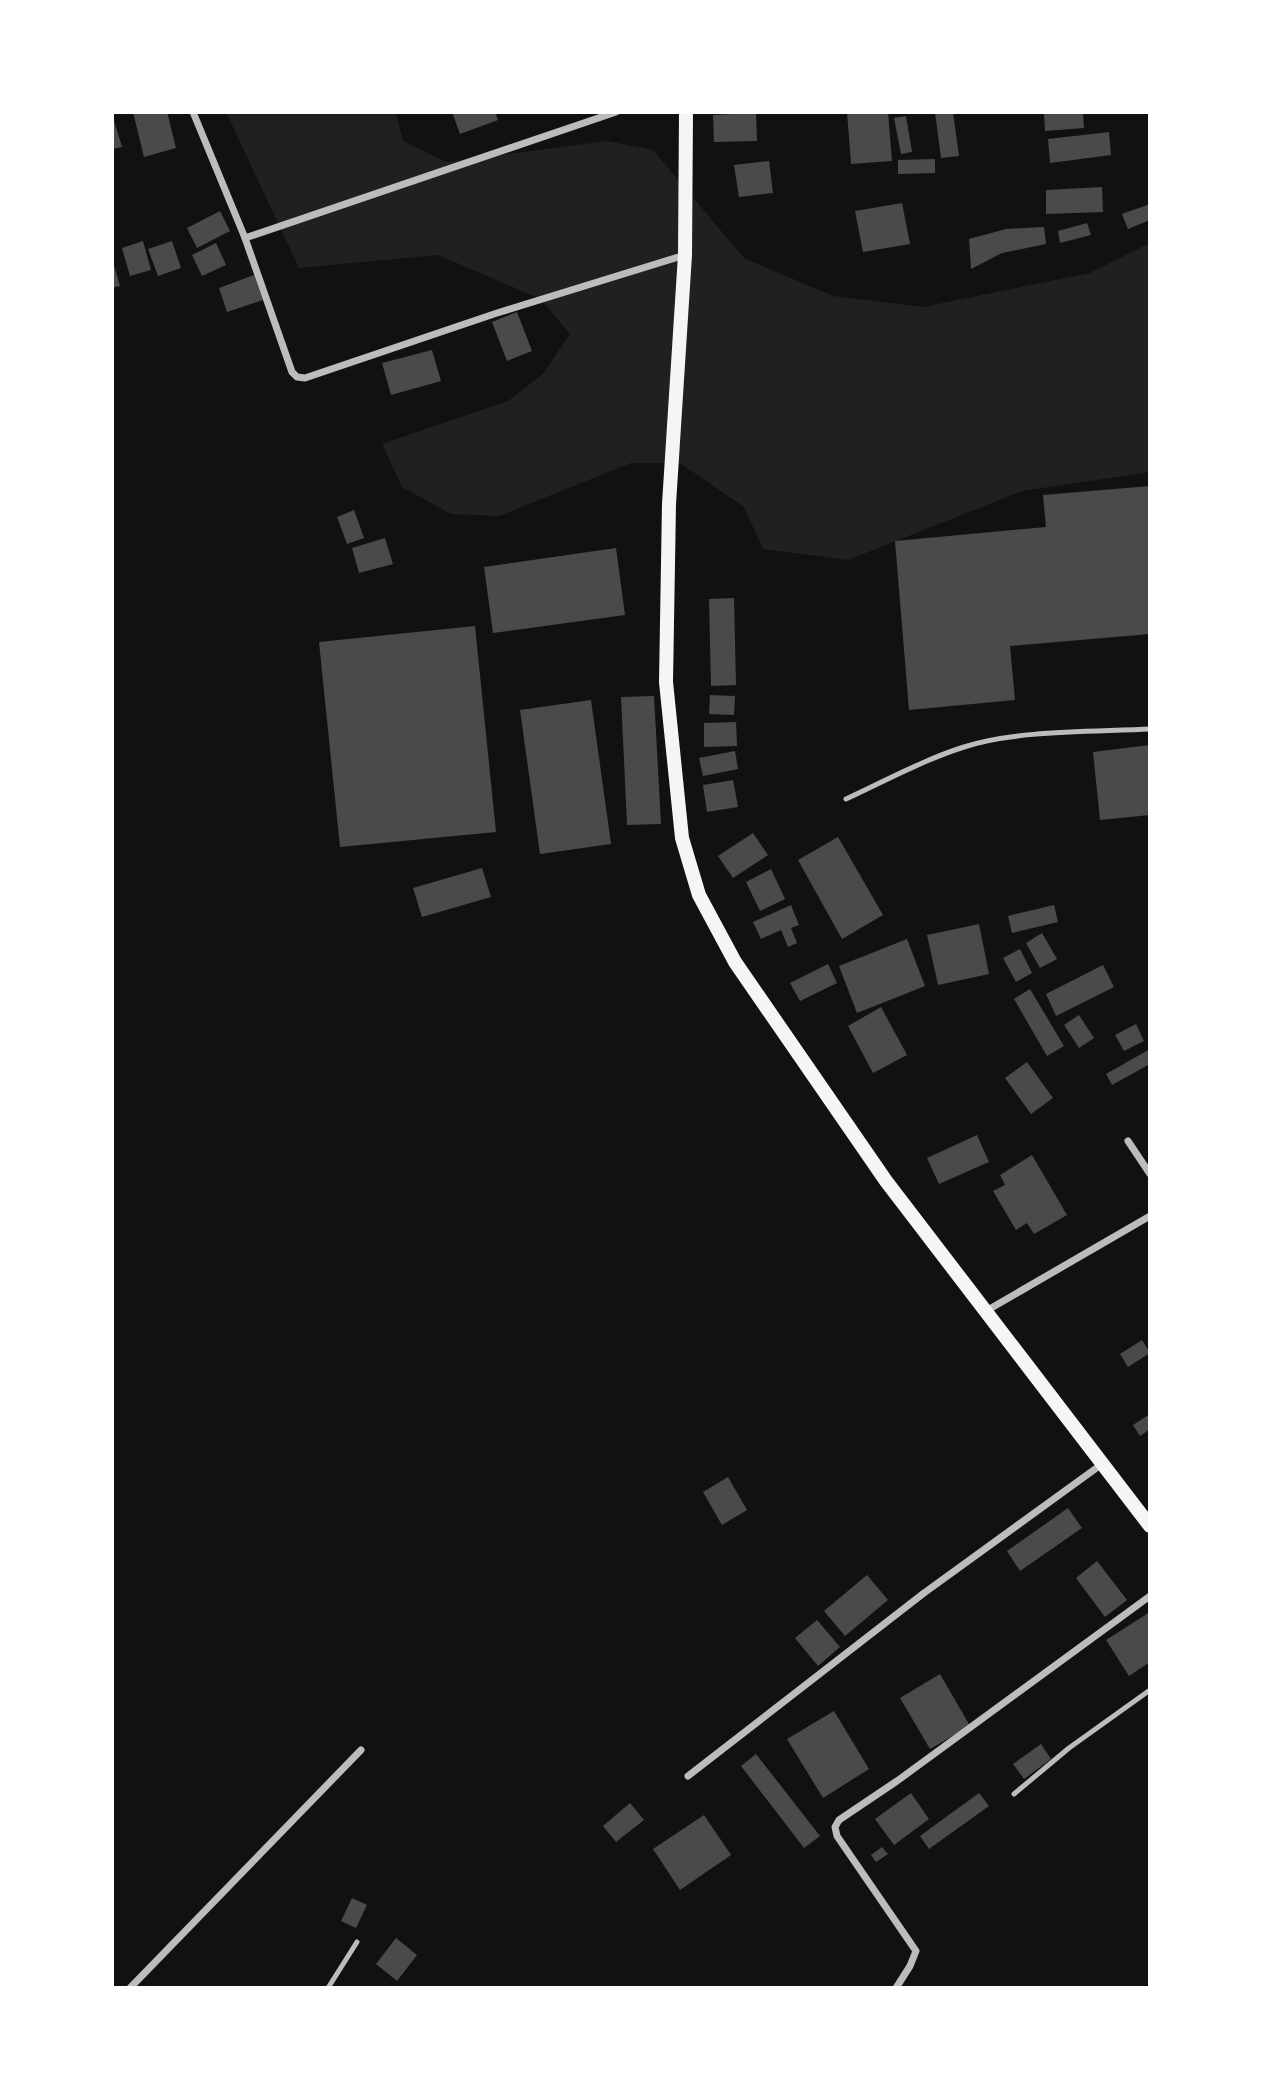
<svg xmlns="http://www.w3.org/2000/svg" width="1262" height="2100" font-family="Georgia,serif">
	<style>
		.green { fill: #202020 }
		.building { fill: #4a4a4a }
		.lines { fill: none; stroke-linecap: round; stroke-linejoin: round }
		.service { stroke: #bcbcbc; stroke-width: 5 }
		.minor { stroke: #bcbcbc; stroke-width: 7 }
		.secondary { stroke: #f5f5f5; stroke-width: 14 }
	</style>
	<rect width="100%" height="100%" fill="#111"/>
	<!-- green -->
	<polygon class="green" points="226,112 396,112 403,141 446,162 607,141 653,150 744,258 833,296 923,307 1090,273 1150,243 1150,472 1022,491 848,560 763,549 744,507 680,463 631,463 499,516 451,514 402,487 382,444 508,401 543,374 570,334 541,299 438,255 299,268"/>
	<!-- building -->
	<g class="building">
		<polygon points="133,112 167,112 176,148 144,157"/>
		<polygon points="452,112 495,112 498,120 460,134"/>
		<polygon points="847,112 888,112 892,161 851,164"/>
		<polygon points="935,112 953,112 959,156 941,158"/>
		<polygon points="1044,112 1083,112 1084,128 1045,131"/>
		<polygon points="756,113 757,141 714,142 713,115"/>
		<polygon points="112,114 122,147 112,149"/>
		<polygon points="906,116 912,152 901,154 894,118"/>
		<polygon points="1109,132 1111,155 1050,163 1048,139"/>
		<polygon points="935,159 935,173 898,174 898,160"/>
		<polygon points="769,161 773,193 739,197 734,165"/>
		<polygon points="1102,187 1103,212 1046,214 1046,190"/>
		<polygon points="902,203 910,244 863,252 855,211"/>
		<polygon points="1150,204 1150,220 1128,229 1122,214"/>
		<polygon points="220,211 230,231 197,248 187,228"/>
		<polygon points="1087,223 1091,235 1060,243 1058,231"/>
		<polygon points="1044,227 1046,244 1002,253 971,269 969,239 1006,229"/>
		<polygon points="143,241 151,270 130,276 122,248"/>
		<polygon points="172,241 181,268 158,276 148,249"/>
		<polygon points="216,243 226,265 202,276 192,255"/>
		<polygon points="112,258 120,286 112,288"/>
		<polygon points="254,275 263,300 227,312 219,288"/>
		<polygon points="517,312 532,351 507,361 492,322"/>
		<polygon points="432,350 441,381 391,395 382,363"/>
		<polygon points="1150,486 1150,634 1010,646 1015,700 909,710 895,541 1046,527 1043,495"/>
		<polygon points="354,510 364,538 347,544 337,517"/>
		<polygon points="385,538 393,564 359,573 352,548"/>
		<polygon points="616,548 625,615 493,633 484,567"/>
		<polygon points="734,598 736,685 711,686 709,599"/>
		<polygon points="475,626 496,832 340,847 319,642"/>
		<polygon points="710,695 735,696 734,715 709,714"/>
		<polygon points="654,696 661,824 627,825 621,697"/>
		<polygon points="591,700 611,844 540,854 520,710"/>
		<polygon points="736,722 737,746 704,747 704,723"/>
		<polygon points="1150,745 1150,815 1100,820 1093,752"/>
		<polygon points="735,751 738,769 703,776 699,758"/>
		<polygon points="733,780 738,807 707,812 703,785"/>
		<polygon points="753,833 768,855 733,878 718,856"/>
		<polygon points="838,837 883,915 842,939 798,860"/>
		<polygon points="482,868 491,897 422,917 413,888"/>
		<polygon points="771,869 785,899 760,911 746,882"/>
		<polygon points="791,905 799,925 791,928 797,943 788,947 781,930 761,939 753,922"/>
		<polygon points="1054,905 1058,922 1012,933 1008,916"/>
		<polygon points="979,924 989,974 938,985 927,935"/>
		<polygon points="1042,933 1057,959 1040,968 1026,943"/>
		<polygon points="907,939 925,986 857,1013 839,966"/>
		<polygon points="1020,949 1032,973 1016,982 1003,958"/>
		<polygon points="828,964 837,983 800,1001 790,983"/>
		<polygon points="1103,965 1114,987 1056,1016 1046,994"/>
		<polygon points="1030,989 1064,1046 1047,1056 1014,999"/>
		<polygon points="881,1007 907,1055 873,1073 848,1026"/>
		<polygon points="1079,1015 1094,1038 1079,1048 1064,1025"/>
		<polygon points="1136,1024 1144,1041 1124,1051 1115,1035"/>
		<polygon points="1150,1049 1150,1064 1112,1085 1106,1074"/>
		<polygon points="1027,1062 1053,1098 1031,1114 1005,1078"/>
		<polygon points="977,1135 989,1162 939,1184 927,1158"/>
		<polygon points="1032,1155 1067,1215 1034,1234 1027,1223 1016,1230 993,1191 1005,1185 1000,1175"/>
		<polygon points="1142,1340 1150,1353 1128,1367 1120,1354"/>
		<polygon points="1150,1414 1150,1429 1140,1436 1133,1425"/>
		<polygon points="728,1477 747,1510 722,1525 703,1492"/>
		<polygon points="1068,1508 1082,1528 1020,1571 1007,1551"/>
		<polygon points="1097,1561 1127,1600 1105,1617 1076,1578"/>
		<polygon points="867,1575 888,1600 845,1636 824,1611"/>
		<polygon points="1150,1612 1150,1662 1129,1676 1106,1640"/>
		<polygon points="817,1620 840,1647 818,1666 795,1638"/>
		<polygon points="940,1674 970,1726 930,1749 900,1698"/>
		<polygon points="834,1711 869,1769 823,1798 787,1739"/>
		<polygon points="1041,1744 1051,1759 1024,1779 1013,1764"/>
		<polygon points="756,1754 820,1836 804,1848 741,1766"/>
		<polygon points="911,1793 929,1819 894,1845 875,1819"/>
		<polygon points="979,1793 989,1806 929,1849 920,1836"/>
		<polygon points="630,1803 644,1820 616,1842 603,1826"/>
		<polygon points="704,1815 731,1855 680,1890 653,1849"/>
		<polygon points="882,1847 888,1854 876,1862 871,1855"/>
		<polygon points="352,1898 367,1905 356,1928 341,1921"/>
		<polygon points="396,1938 417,1955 397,1981 376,1964"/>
	</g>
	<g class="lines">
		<!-- service -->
		<g class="service">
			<path d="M846 799C885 781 923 760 964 747 1015 730 1094 732 1150 729"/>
			<polyline points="1014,1794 1069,1748 1150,1690"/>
			<polyline points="328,1988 357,1942"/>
		</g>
		<!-- minor -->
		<g class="minor">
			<polyline points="193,112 245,238 292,372 297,377 305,378 497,313 685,255"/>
			<polyline points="245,238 616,112"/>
			<polyline points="1128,1141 1150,1174"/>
			<polyline points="986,1311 1150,1216"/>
			<polyline points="688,1776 924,1593 1102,1464"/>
			<polyline points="130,1988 361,1750"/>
			<polyline points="896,1988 910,1966 916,1951 837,1836 835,1827 839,1820 897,1781 1150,1596"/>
		</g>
		<!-- secondary -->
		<polyline class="secondary" points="686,112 685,255 669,504 666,682 682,838 699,895 735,962 886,1181 1150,1526"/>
	</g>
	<!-- border -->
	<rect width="1262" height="2100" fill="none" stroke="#ffffff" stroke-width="228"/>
</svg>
